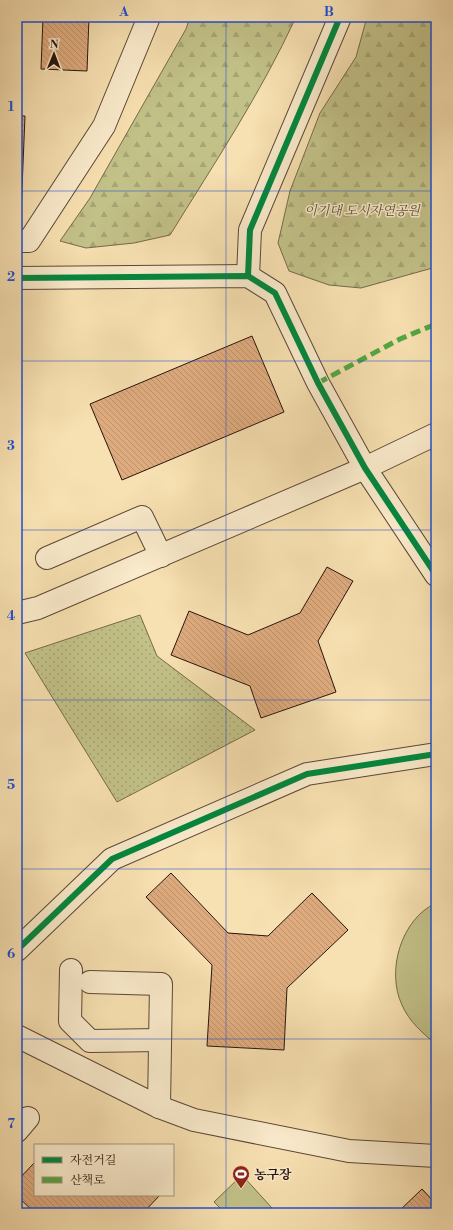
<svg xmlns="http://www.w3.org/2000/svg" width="453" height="1230" font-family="'Libre Bodoni','Noto Serif KR',serif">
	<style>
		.green { fill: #c2c188; stroke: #756a4a }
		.forest { fill: url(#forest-firs); stroke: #756a4a }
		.park { fill: url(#park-dots); stroke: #756a4a }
		.building { fill: url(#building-back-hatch); stroke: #28140d }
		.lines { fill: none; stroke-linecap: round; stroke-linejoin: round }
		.minor-casing { stroke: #5c4736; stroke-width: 24 }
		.minor { stroke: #faebcc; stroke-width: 22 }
		.quiet { stroke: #53a841; stroke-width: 5; stroke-dasharray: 10 5; stroke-linecap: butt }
		.cycleway-casing { stroke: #faebcc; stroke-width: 8 }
		.cycleway { stroke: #00873e; stroke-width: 6 }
		.grid { fill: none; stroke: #1d4ed8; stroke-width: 1; stroke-opacity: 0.55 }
		.labels { text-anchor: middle; stroke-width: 3; stroke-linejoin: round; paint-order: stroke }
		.park-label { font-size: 13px; font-style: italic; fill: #5e5138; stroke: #faebcc }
		.poi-label { font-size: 13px; font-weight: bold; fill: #28140d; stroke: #faebcc; text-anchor: start }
		.neatline { fill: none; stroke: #1d4ed8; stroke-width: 1.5 }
		.grid-label { font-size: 13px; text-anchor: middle; font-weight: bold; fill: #1d4ed8 }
	</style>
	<defs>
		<pattern id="forest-firs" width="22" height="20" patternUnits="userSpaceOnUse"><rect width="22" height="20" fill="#c2c188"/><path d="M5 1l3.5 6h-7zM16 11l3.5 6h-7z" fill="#a7a574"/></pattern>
		<pattern id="park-dots" width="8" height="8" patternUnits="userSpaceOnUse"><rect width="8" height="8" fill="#c2c188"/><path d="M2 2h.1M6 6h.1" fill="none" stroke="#a7a574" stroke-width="1.8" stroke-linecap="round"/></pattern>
		<pattern id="building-back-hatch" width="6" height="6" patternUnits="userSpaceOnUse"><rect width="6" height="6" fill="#deab7e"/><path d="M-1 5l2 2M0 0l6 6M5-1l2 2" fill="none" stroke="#be926c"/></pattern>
	</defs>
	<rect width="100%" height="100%" fill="#f7e0b1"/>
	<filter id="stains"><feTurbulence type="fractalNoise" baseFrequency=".005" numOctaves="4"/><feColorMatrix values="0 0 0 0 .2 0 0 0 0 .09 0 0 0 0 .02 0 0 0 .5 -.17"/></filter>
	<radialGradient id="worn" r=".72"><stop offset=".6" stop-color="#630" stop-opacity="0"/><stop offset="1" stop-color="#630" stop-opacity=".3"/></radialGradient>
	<!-- green -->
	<g class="green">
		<path d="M436 903V1044C422 1033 409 1021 402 1005 386 971 401 919 436 903Z"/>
		<polygon points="242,1175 272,1208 267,1213 225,1213 214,1202"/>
	</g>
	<!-- forest -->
	<g class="forest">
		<path d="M190 17H296C261 93 214 164 170 235L134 243 86 248 60 241 90 198 186 29Z"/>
		<polygon points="367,17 436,17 436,267 361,288 329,285 289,271 278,243 290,191 320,113 356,57"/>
	</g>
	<!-- park -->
	<polygon class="park" points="140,615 157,656 255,730 117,802 25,653"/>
	<!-- building -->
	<g class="building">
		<polygon points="43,17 89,17 87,71 41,69"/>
		<polygon points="17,116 25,116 21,213 17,213"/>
		<polygon points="252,336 284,412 122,480 90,404"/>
		<polygon points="327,567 353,581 318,641 336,692 261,718 250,686 171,655 189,611 248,635 300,613"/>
		<polygon points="171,873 228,933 268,936 312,893 348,930 287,988 284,1050 207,1046 212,965 146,897"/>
		<polygon points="35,1162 35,1195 160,1195 143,1213 35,1213 17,1196 17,1181"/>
		<polygon points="422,1189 436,1204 436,1213 397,1213"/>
	</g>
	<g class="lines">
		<!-- minor casing -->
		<g class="minor-casing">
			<g id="minor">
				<polyline points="17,241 29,241 104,126 149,17"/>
				<polyline points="248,276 250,230 340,17"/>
				<polyline points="17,278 248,276 275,293 318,383 365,468 436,575"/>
				<polyline points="47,558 142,517 161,556"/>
				<polyline points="17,613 38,608 365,468 436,434"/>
				<polyline points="17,950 112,859 307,774 436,754"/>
				<polyline points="71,970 70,1021 90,1041 160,1040"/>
				<polyline points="90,982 161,984 159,1107"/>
				<polyline points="17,1036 159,1107 194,1120 349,1151 436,1156"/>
				<polyline points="17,1131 28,1118"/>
			</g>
		</g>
		<!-- minor -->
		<use href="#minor" class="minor"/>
		<!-- quiet -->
		<polyline class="quiet" points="318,383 400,339 436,324"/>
		<!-- cycleway casing -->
		<g class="cycleway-casing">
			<g id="cycleway">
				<polyline points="248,276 250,230 340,17"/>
				<polyline points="17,278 248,276 275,293 318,383 365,468 436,575"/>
				<polyline points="17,950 112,859 307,774 436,754"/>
			</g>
		</g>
		<!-- cycleway -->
		<use href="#cycleway" class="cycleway"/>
	</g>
	<!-- grid -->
	<path class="grid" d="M226 17V1213M17 191H436M17 361H436M17 530H436M17 700H436M17 869H436M17 1039H436"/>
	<!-- icons -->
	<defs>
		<g id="stadium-pin" transform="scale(0.9)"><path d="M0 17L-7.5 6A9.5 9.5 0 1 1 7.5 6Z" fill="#8f2418" stroke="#faebcc"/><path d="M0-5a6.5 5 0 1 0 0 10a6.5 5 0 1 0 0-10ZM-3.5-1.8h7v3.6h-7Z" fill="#fff"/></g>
	</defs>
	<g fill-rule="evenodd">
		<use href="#stadium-pin" x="241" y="1174"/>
	</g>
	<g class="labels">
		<!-- park labels -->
		<g class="park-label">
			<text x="362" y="215">이기대 도시자연공원</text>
		</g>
		<!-- poi labels -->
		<g class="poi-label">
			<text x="254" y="1179">농구장</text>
		</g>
	</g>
	<!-- margin -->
	<rect width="453" height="1230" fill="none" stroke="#f7e0b1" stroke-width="44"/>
	<!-- legend -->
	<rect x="34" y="1144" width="140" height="52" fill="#faebcc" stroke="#a69580"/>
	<rect x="42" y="1157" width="20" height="6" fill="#00873e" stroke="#a69580"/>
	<text x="70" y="1164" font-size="12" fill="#28140d">자전거길</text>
	<rect x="42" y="1177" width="20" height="6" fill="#53a841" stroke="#a69580"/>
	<text x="70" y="1184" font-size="12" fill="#28140d">산책로</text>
	<!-- north arrow -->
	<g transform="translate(54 54) rotate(1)" stroke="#faebcc" stroke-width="3" paint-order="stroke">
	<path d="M0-3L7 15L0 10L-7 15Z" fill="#28140d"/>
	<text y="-6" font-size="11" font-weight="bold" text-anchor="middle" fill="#28140d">N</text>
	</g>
	<rect x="22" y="22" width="409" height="1186" class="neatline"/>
	<g class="grid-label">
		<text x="124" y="16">A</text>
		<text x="329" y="16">B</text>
		<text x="11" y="111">1</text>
		<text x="11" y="281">2</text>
		<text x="11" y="450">3</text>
		<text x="11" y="620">4</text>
		<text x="11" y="789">5</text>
		<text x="11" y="958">6</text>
		<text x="11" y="1128">7</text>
	</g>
	<rect width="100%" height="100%" filter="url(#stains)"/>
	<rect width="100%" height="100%" fill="url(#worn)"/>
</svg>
